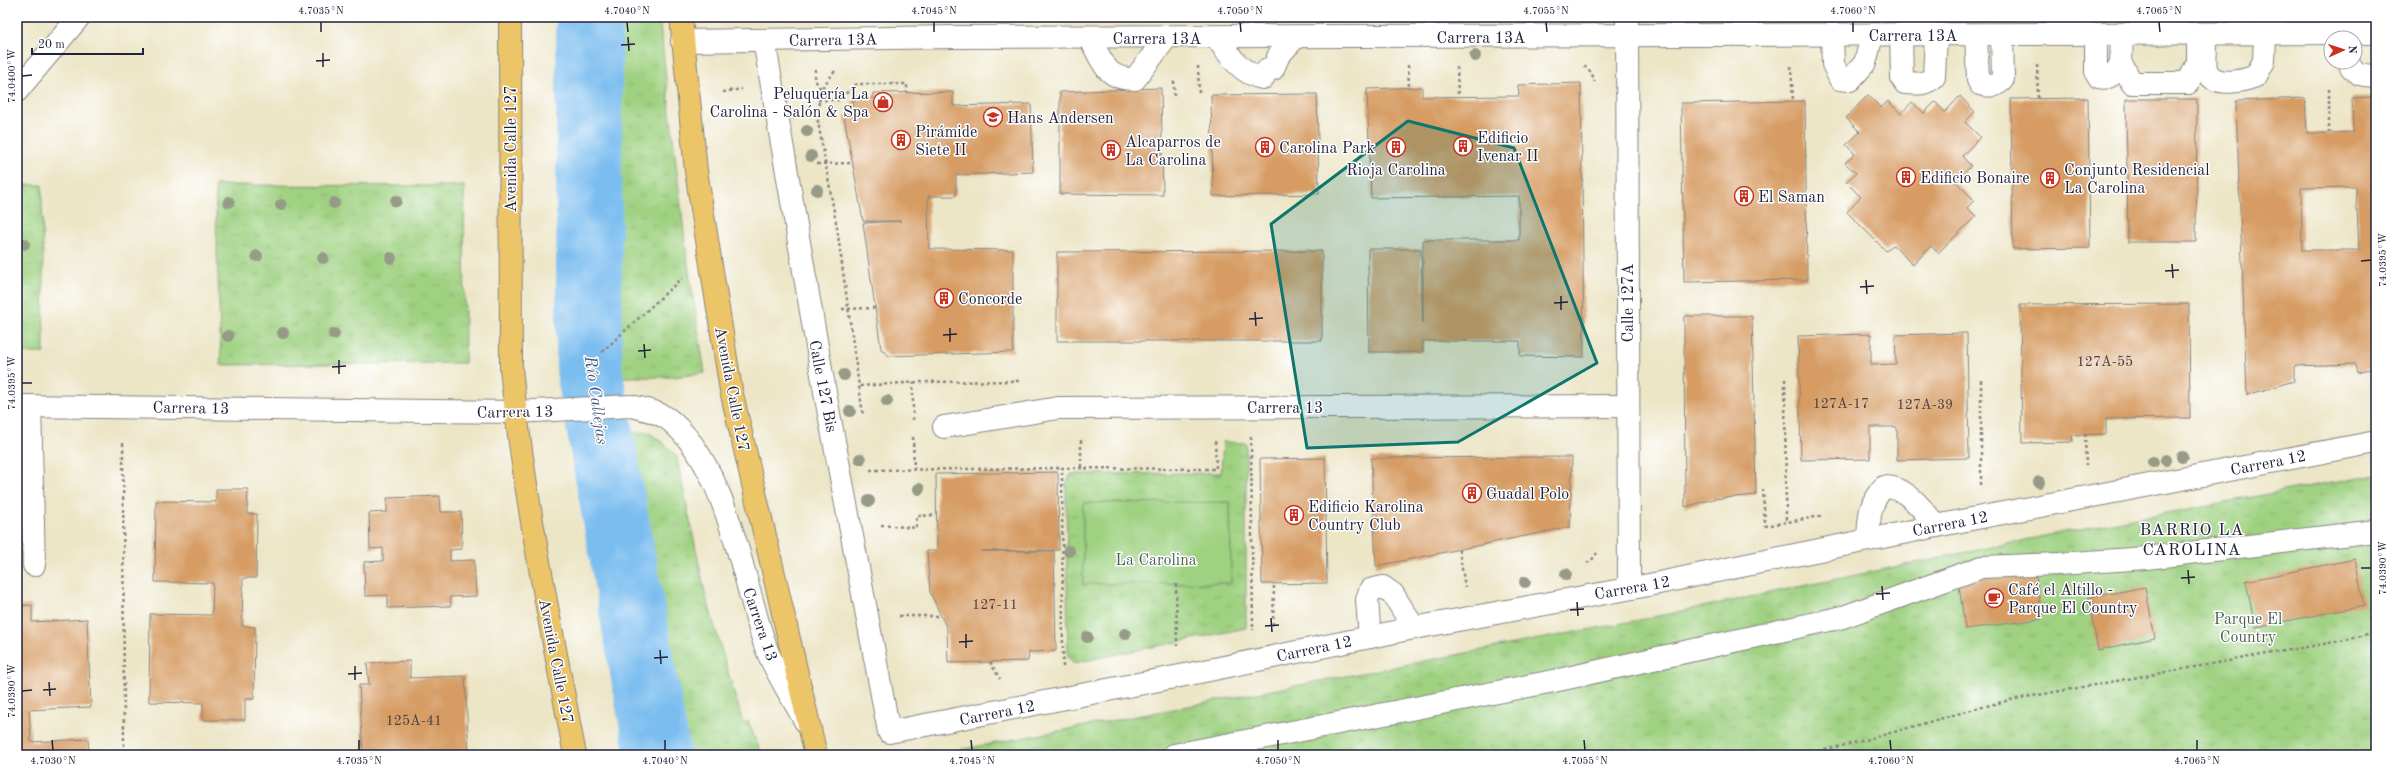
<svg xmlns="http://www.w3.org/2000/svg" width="2393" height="772" font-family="'Old Standard TT',serif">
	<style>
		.grass { fill: url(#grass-tufts); stroke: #607a5e }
		.garden { fill: #9fd181; stroke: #607a5e }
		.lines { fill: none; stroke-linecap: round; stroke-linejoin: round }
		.river { stroke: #7bbdf0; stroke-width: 66 }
		.building { fill: #d69c64; fill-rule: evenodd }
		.minor-casing { stroke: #878480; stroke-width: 24 }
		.major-casing { stroke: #878480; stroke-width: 24 }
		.path { stroke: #878480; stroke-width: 2.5; stroke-dasharray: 3 3; stroke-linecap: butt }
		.minor { stroke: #fff; stroke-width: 22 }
		.major { stroke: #edc569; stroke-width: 22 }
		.tree { fill: #959b87 }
		.marked { fill: #0f766e; fill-opacity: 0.2; stroke: #0f766e; stroke-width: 3; stroke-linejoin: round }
		.ticks { fill: none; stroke: #22223b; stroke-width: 1.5 }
		.labels { text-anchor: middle; stroke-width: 3; stroke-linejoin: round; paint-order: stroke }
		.number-label { font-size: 14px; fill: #4f4045 }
		.street-label { font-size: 16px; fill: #22223b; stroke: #fff }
		.poi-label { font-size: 16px; fill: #22223b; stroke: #fff; text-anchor: start }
		.park-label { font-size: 16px; fill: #4e5f54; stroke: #fff }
		.water-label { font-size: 17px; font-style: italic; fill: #41587a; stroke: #fff }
		.neighbourhood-label { font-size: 17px; letter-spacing: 1px; fill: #22223b; stroke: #fff }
		.neatline { fill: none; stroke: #22223b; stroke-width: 1.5 }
		.ticks-label { font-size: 10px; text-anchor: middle; fill: #22223b }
	</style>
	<defs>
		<pattern id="grass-tufts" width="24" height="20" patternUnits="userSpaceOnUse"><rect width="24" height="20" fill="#9fd181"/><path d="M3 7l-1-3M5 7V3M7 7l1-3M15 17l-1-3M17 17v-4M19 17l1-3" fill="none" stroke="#89b370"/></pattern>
	</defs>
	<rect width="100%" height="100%" fill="#fff"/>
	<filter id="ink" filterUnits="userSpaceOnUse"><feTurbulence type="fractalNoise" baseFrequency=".025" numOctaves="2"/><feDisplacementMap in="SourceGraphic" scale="8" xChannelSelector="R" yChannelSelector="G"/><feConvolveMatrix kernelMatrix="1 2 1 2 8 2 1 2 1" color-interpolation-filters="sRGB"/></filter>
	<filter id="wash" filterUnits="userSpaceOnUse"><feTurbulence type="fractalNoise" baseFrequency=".012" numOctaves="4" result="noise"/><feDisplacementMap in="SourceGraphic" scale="16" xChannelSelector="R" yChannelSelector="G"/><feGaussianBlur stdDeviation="0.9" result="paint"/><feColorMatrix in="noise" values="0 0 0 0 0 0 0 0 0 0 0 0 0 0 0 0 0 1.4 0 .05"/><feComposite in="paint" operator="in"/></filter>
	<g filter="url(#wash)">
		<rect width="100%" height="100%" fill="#ece5c6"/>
		<!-- grass -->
		<g class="grass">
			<polygon points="617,17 659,17 687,259 705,373 673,377 620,377"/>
			<polygon points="17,185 42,185 44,353 17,353"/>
			<polygon points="215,185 464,186 465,363 221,365"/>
			<polygon points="648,432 662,442 676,455 706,597 743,723 748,721 762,755 678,755 638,555 621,434"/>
			<polygon points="1223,442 1246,443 1246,628 1074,663 1068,657 1066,484 1071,474 1221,473"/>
			<polygon points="2376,474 2376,755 933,755 1639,620 2069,531"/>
		</g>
		<!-- garden -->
		<polygon class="garden" points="1230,502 1231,583 1083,584 1083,503"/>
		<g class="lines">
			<!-- river -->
			<polyline class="river" points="589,17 589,370 658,755"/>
		</g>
		<g id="blocks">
			<!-- building -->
			<g class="building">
				<polygon points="1581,83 1584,357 1520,356 1520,341 1423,341 1423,352 1369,352 1368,249 1421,249 1423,323 1423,240 1519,240 1519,196 1371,198 1367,89 1422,87 1422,97 1515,96 1519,96 1518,85"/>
				<polygon points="1161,88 1163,195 1060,194 1060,92"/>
				<polygon points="953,92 953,106 1031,104 1033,172 956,175 956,196 928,196 929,249 1013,250 1013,352 889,356 881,349 863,223 901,221 863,221 844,116 852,115 852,100 873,98 873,93"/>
				<polygon points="1317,94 1319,194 1213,196 1211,95"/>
				<polygon points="1868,95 1881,108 1888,101 1901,114 1912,102 1924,113 1935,102 1945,112 1960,96 1975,112 1965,122 1980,137 1962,156 1971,166 1955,181 1974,200 1967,208 1976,216 1938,253 1931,246 1913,265 1893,245 1886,251 1847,212 1861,197 1846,182 1856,173 1845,163 1855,154 1846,145 1860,132 1846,118"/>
				<path d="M2376 97V367L2358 373 2356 364 2294 366V381L2247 395 2236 101 2305 98 2307 133H2329L2353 132 2352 98ZM2356 187 2359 250H2302L2301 188Z"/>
				<polygon points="2088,98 2090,248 2013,249 2011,99"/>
				<polygon points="2126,99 2197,99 2196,242 2128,242"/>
				<polygon points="1805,101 1807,280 1684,282 1681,103"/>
				<polygon points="1322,251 1322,341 1057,341 1057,252"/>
				<polygon points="2189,304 2190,418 2106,419 2106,434 2072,435 2073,442 2022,443 2020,305"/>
				<polygon points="1684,316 1752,316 1756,495 1713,499 1685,507"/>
				<polygon points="1967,333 1969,458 1897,460 1897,427 1870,427 1870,459 1801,460 1798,336 1871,334 1871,365 1896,364 1895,335"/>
				<polygon points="1572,457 1570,527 1376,566 1371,458"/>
				<polygon points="1325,458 1327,583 1262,584 1260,459"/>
				<polygon points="1058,472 1059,550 981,551 1054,551 1056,651 1029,652 1028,661 948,663 947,629 930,592 927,551 937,551 936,474"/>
				<polygon points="216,489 248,489 247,514 257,514 256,578 243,578 242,626 255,627 254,699 245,699 245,720 203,720 203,703 149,702 150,614 212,615 213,583 155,582 156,501 216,502"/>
				<polygon points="440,496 441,512 461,512 462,549 450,550 450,561 474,560 476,596 450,597 451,606 388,608 388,595 365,596 364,562 383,561 383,548 370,549 369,513 387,512 387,498"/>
				<polygon points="2355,559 2364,606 2255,627 2246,581"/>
				<polygon points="2035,568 2042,619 1965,629 1958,578"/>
				<polygon points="2145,587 2155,638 2098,650 2088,598"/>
				<polygon points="32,605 32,622 87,619 91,707 29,710 31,742 88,739 89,755 17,755 17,606"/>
				<polygon points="410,661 410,678 465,676 469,755 363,755 359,685 369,685 367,663"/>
			</g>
		</g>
	</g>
	<g filter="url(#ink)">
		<use href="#blocks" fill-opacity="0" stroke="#878480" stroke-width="1"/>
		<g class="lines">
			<!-- minor casing -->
			<g class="minor-casing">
				<g id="minor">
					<polyline points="1627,17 1629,588"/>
					<polyline points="1832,35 1833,64 1840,79 1850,80 1865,63 1872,36"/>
					<path d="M1901 35 1902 78 1905 83C1917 84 1925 85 1934 77L1936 35"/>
					<path d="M1976 35 1978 80 1980 84C1989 87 1998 86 2003 79L2002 36"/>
					<path d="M2096 35V72L2099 77C2111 80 2116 72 2121 63"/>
					<polyline points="2122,35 2121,63 2132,83 2188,83 2198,62 2198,34"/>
					<path d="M1090 38C1102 60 1105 80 1135 79L1166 38"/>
					<path d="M1217 38C1228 54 1242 75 1263 78L1268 69H1273L1279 55 1295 38"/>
					<polyline points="764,40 826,398 889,732 1185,675 1414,628 1649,585 1961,521 2376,442"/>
					<polyline points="682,41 957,37 2376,33"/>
					<path d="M2206 46C2206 54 2204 64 2207 71 2214 88 2243 81 2256 76L2264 61 2265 35"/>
					<path d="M2349 62C2354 76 2363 75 2376 76"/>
					<polyline points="17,91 79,17"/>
					<path d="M17 406 515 412 631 406C645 409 663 413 673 423 728 472 742 577 765 645 773 669 793 698 805 721"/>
					<polyline points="30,406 34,565"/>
					<polyline points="944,427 1058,408 1628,406"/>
					<path d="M1868 540C1869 519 1869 502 1884 487 1907 486 1922 510 1937 526"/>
					<polyline points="1370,637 1367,600 1370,590 1383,587 1393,594 1414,628"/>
					<polyline points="1174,755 1554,681 1843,617 1982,567 2059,564 2146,558 2376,531"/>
				</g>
			</g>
			<!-- major casing -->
			<g class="major-casing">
				<g id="major">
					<path d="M510 17 511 368C524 498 551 626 575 755"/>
					<polyline points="681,17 696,171 731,390 816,755"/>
				</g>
			</g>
			<!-- path -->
			<g class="path">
				<polyline points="1408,65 1409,87"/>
				<polyline points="2037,65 2038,98"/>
				<polyline points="1198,66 1199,95"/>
				<polyline points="1584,66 1591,72 1595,82"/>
				<polyline points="1791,66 1793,101"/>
				<polyline points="1457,67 1458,96"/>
				<polyline points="815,69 815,80 821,89"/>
				<polyline points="835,71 821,89 817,116 837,228 863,415"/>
				<polyline points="1174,81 1174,96"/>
				<polyline points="2329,89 2329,133"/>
				<polyline points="723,92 742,89"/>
				<polyline points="818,100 838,100 857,84 907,84 907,92"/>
				<polyline points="817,164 852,163"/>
				<polyline points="842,309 875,308"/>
				<polyline points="602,352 682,278"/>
				<polyline points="1785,379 1786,523"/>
				<polyline points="1981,380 1981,486"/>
				<polyline points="860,386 919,382 1021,381"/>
				<polyline points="913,420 913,382"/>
				<polyline points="2085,434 2086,466"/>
				<polyline points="913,437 914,469"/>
				<polyline points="1251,437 1253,630"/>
				<polyline points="1081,440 1081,469"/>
				<polyline points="123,443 124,755"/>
				<polyline points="870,470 1062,468"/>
				<polyline points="1763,489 1765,526"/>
				<polyline points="881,525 916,528 917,516 937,515"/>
				<polyline points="1765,526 1821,516"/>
				<polyline points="1459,550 1465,587"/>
				<polyline points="1587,563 1591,561 1597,553"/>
				<polyline points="1176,584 1177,646"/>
				<polyline points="899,616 940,616"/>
				<polyline points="1273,625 1274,585"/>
				<polyline points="990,662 1000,679"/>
				<polyline points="1063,667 1062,468 1216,469 1215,438"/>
				<path d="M1801 755C1872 741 1940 717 2010 700L2351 639 2376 631"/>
			</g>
			<!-- minor -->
			<use href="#minor" class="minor"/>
			<!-- major -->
			<use href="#major" class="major"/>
		</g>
		<!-- trees -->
		<g class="tree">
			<circle cx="1475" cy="56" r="6"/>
			<circle cx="807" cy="131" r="6"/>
			<circle cx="811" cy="156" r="6"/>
			<circle cx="817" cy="190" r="6"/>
			<circle cx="396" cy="201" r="6"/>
			<circle cx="229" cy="202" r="6"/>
			<circle cx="334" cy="203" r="6"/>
			<circle cx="281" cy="205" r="6"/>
			<circle cx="24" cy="244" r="6"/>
			<circle cx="257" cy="256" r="6"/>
			<circle cx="323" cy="258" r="6"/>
			<circle cx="391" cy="258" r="6"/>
			<circle cx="283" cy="333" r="6"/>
			<circle cx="334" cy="334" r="6"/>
			<circle cx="228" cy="336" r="6"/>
			<circle cx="844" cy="375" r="6"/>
			<circle cx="887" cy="401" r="6"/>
			<circle cx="850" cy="411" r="6"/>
			<circle cx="2182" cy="457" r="6"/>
			<circle cx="860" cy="459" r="6"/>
			<circle cx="2166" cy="460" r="6"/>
			<circle cx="2153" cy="462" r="6"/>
			<circle cx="2039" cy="482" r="6"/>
			<circle cx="919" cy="489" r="6"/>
			<circle cx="869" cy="501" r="6"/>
			<circle cx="1069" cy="551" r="6"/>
			<circle cx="1566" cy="574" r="6"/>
			<circle cx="1525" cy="582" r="6"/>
			<circle cx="1125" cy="634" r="6"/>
			<circle cx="1087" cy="637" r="6"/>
		</g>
	</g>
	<!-- marked area -->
	<path class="marked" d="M1408 121 1514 148 1597 363 1458 442 1307 448 1271 224Z"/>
	<!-- ticks -->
	<path class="ticks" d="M321 22V32M627 22 628 32M934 22V32M1240 22 1241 32M1546 22 1547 32M1853 22V32M2159 22 2160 32M628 37 629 51M621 45 635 44M323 53V67M316 61 330 60M22 76 32 75M2361 261 2371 260M2172 264 2173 278M2165 271 2179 270M1866 280 1867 294M1860 287 1874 286M1561 296V310M1554 303 1568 302M1255 312 1256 326M1249 319 1263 318M950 328V342M943 335 957 334M644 344 645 358M638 351 651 350M339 360V374M332 367 346 366M22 383H32M2361 568H2371M2188 570 2189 584M2181 578 2195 577M1882 586 1883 600M1876 594 1890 593M1577 602 1578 616M1570 610 1584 609M1271 618 1272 632M1265 626 1279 625M966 634V648M959 642 973 641M660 650 661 664M654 658 668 657M355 666V680M348 674 362 673M49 682 50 696M43 690 56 689M22 691 32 690M52 740 53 750M359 740V750M665 740V750M971 740 972 750M1278 740V750M1584 740 1585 750M1890 740 1891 750M2197 740V750"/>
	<!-- icons -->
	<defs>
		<g id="shop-ring" transform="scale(1)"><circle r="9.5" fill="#fff" stroke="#c8321e" stroke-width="1.5"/><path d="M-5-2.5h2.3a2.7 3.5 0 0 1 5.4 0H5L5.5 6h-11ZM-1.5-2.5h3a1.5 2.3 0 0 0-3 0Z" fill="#c8321e"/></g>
		<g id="school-ring" transform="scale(1)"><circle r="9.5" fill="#fff" stroke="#c8321e" stroke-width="1.5"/><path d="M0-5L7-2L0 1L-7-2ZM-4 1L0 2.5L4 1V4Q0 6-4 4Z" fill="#c8321e"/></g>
		<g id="building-ring" transform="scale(1)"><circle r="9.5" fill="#fff" stroke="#c8321e" stroke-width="1.5"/><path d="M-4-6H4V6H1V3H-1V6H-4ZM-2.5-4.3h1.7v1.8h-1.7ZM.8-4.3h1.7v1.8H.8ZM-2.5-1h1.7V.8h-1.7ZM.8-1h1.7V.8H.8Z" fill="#c8321e"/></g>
		<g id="cafe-ring" transform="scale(1)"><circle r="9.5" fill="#fff" stroke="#c8321e" stroke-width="1.5"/><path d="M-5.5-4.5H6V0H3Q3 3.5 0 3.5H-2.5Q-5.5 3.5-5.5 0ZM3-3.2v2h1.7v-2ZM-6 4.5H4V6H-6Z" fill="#c8321e"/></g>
	</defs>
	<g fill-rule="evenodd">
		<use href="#shop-ring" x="883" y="102"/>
		<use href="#school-ring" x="993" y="117"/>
		<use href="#building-ring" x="901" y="140"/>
		<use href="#building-ring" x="1463" y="146"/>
		<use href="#building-ring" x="1265" y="147"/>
		<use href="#building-ring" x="1396" y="147"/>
		<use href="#building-ring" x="1111" y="150"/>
		<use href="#building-ring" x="1906" y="177"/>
		<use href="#building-ring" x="2050" y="178"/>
		<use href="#building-ring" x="1744" y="196"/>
		<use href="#building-ring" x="944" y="298"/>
		<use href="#building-ring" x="1472" y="493"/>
		<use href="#building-ring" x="1294" y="515"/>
		<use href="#cafe-ring" x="1994" y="598"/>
	</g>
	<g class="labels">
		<!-- number labels -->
		<g class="number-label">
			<text x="2105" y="366">127A-55</text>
			<text x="1841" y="408">127A-17</text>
			<text x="1925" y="409">127A-39</text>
			<text x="995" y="609">127-11</text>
			<text x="414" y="725">125A-41</text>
		</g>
		<!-- street labels -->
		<g class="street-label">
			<text x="1913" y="41">Carrera 13A</text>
			<text x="1481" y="43">Carrera 13A</text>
			<text x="1157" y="44">Carrera 13A</text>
			<text transform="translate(833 39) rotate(-1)" y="6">Carrera 13A</text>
			<text transform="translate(510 149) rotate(-90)" y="6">Avenida Calle 127</text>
			<text transform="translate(1627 303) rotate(-90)" y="6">Calle 127A</text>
			<text transform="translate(824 386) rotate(79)" y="6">Calle 127 Bis</text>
			<text transform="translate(733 389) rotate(79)" y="6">Avenida Calle 127</text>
			<text transform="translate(191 407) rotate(1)" y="6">Carrera 13</text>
			<text x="1285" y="413">Carrera 13</text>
			<text transform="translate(515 411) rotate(-1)" y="6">Carrera 13</text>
			<text transform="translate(2268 462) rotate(-11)" y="6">Carrera 12</text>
			<text transform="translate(1950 523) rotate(-11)" y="6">Carrera 12</text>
			<text transform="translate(1632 587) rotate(-10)" y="6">Carrera 12</text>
			<text transform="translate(761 624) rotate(71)" y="6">Carrera 13</text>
			<text transform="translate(1314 648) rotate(-12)" y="6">Carrera 12</text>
			<text transform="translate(557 661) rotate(79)" y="6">Avenida Calle 127</text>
			<text transform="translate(997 712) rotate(-11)" y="6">Carrera 12</text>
		</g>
		<!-- poi labels -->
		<g class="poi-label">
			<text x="869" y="99" text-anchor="end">Peluquería La<tspan x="869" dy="18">Carolina - Salón &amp; Spa</tspan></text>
			<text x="1007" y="123">Hans Andersen</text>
			<text x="915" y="137">Pirámide<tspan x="915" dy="18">Siete II</tspan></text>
			<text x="1477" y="143">Edificio<tspan x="1477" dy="18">Ivenar II</tspan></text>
			<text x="1125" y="147">Alcaparros de<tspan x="1125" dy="18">La Carolina</tspan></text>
			<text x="1279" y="153">Carolina Park</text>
			<text x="1396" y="175" text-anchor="middle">Rioja Carolina</text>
			<text x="2064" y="175">Conjunto Residencial<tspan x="2064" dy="18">La Carolina</tspan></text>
			<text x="1920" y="183">Edificio Bonaire</text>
			<text x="1758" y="202">El Saman</text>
			<text x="958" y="304">Concorde</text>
			<text x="1486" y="499">Guadal Polo</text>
			<text x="1308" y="512">Edificio Karolina<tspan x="1308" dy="18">Country Club</tspan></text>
			<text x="2008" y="595">Café el Altillo -<tspan x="2008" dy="18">Parque El Country</tspan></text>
		</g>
		<!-- park labels -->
		<g class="park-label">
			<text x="1156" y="565">La Carolina</text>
			<text x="2248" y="624">Parque El<tspan x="2248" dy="18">Country</tspan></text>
		</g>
		<!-- water labels -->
		<g class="water-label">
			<text transform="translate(597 400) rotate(82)" y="6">Río Callejas</text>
		</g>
		<!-- neighbourhood labels -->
		<g class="neighbourhood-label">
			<text x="2192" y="535">BARRIO LA<tspan x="2192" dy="20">CAROLINA</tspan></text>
		</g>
	</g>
	<!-- margin -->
	<rect width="2393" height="772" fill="none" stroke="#fff" stroke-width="44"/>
	<!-- north arrow -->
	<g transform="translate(2343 50) rotate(87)"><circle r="19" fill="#ffffff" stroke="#a7a7b1"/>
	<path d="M0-3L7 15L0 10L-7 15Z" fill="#c8321e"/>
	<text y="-6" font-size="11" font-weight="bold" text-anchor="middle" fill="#22223b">N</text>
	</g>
	<!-- scale -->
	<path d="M32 48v6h111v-6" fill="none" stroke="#22223b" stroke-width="2"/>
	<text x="38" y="48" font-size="12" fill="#22223b" stroke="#ffffff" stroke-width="3" paint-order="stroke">20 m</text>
	<rect x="22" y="22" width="2349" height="728" class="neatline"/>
	<g class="ticks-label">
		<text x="321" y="14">4.7035°N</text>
		<text x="627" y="14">4.7040°N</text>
		<text x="934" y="14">4.7045°N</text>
		<text x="1240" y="14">4.7050°N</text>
		<text x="1546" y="14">4.7055°N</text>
		<text x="1853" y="14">4.7060°N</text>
		<text x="2159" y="14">4.7065°N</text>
		<text transform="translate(11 76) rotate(-90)" y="4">74.0400°W</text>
		<text transform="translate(2382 260) rotate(-90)" y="4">74.0395°W</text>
		<text transform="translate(11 383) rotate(-90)" y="4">74.0395°W</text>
		<text transform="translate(2382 568) rotate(-90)" y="4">74.0390°W</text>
		<text transform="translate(11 691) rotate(-90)" y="4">74.0390°W</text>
		<text x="53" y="764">4.7030°N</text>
		<text x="359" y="764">4.7035°N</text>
		<text x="665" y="764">4.7040°N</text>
		<text x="972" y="764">4.7045°N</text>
		<text x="1278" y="764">4.7050°N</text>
		<text x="1585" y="764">4.7055°N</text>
		<text x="1891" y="764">4.7060°N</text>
		<text x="2197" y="764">4.7065°N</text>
	</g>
</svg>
